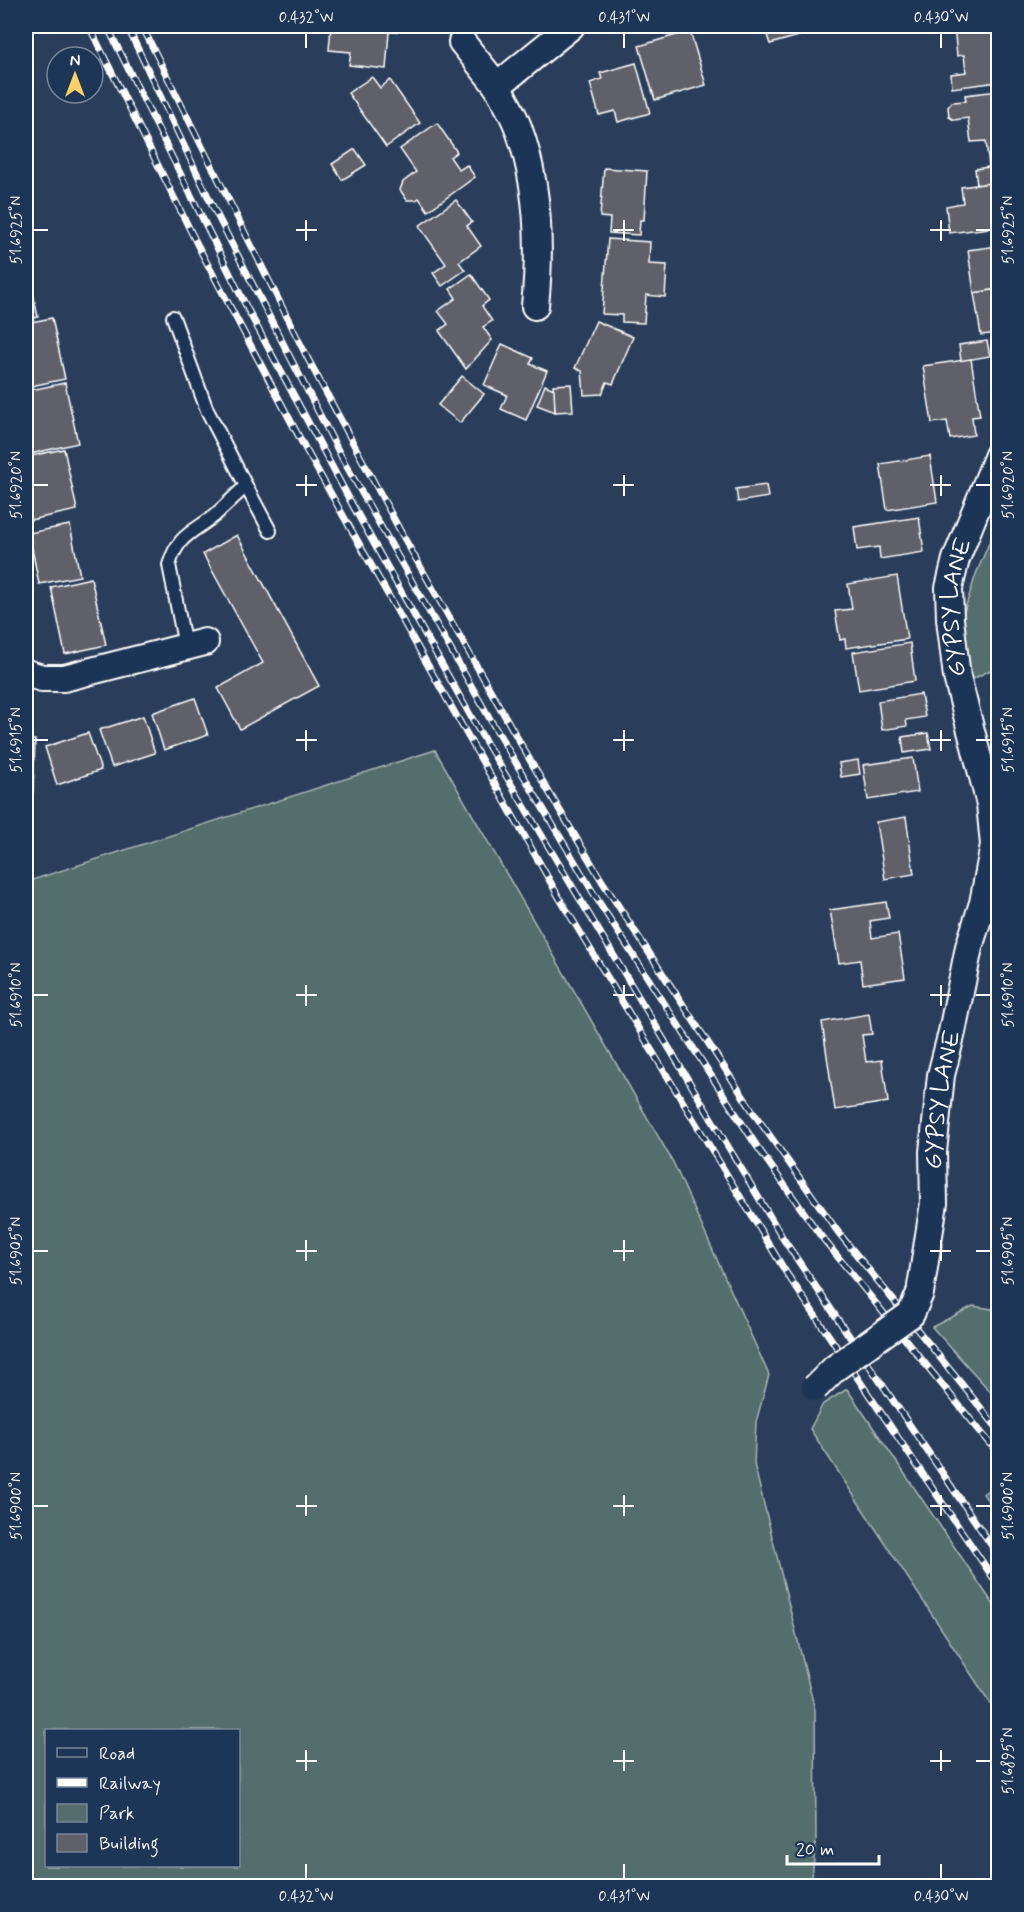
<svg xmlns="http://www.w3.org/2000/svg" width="1024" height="1912" font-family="Mynerve,sans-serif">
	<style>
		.green { fill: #536e6c; stroke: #a9b6b6; stroke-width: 1.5; fill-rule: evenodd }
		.building { fill: #60606a; stroke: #fff; stroke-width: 1.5 }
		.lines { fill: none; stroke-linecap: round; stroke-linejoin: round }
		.service-casing { stroke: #fff; stroke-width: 16 }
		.minor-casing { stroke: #fff; stroke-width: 30 }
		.service { stroke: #1d3557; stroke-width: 12 }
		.minor { stroke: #1d3557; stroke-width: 26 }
		.rail-casing { stroke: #fff; stroke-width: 7 }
		.rail { stroke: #1d3557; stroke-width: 4.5; stroke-dasharray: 14; stroke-linecap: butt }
		.minor-bridge-casing { stroke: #fff; stroke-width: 30; stroke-linecap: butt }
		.minor-bridge { stroke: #1d3557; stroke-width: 26 }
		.ticks { fill: none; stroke: #fff; stroke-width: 2 }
		.labels { text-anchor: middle; stroke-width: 4.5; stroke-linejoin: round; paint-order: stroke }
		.street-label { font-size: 24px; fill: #fff; stroke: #1d3557 }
		.neatline { fill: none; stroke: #fff; stroke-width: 2 }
		.ticks-label { font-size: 15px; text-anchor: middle; fill: #fff }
	</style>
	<rect width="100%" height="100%" fill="#2a3e5b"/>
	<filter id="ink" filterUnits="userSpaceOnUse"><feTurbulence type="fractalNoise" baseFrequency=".0167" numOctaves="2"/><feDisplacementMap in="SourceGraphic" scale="12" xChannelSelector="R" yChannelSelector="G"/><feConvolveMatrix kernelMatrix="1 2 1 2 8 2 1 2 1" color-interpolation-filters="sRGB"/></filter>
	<g filter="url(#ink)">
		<!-- green -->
		<g class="green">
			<polygon points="998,522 998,666 969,681 962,618 976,574"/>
			<path d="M435 750 673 1162 769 1375 756 1422 754 1464 815 1710 816 1840 811 1886H26V882ZM238 1730V1866H46V1730Z"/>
			<polygon points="998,958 998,1072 994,1003"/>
			<polygon points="973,1306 998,1310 998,1400 932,1327"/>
			<polygon points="847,1389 998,1611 998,1715 810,1429 823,1404"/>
			<polygon points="998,1482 998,1515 983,1494"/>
		</g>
		<!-- building -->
		<g class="building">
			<polygon points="331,26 396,26 396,32 389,32 386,69 349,65 351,52 329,50"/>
			<polygon points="764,26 819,26 820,30 770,44"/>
			<polygon points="954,26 998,26 998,82 952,88 951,74 966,72 964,55 957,56"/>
			<polygon points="690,31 706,85 655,100 639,46"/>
			<polygon points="636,63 650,113 618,122 615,111 599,115 590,83 602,79 600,73"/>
			<polygon points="372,77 380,88 390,80 420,123 386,147 348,93"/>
			<polygon points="998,91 998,182 977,185 975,169 989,167 986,141 971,142 968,118 954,120 949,117 948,107 952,102 966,101 965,95"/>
			<polygon points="437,123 457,152 450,157 459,170 467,165 475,177 428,211 419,198 416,200 407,200 400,190 403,182 416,172 400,149"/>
			<polygon points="355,149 366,165 342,180 332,164"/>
			<polygon points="604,168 647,171 644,220 640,220 639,235 609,233 610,218 600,217"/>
			<polygon points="998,182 998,227 949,233 946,206 963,203 961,187"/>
			<polygon points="456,200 472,222 467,226 481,246 459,262 465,270 442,286 433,273 446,264 419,226"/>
			<polygon points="608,239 650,242 649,264 667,265 665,297 646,295 644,323 622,322 622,315 602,314"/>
			<polygon points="998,246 998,289 974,293 968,250"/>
			<polygon points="26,261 38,317 26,320"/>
			<polygon points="471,274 489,300 482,306 492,321 483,327 492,340 466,369 439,331 448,324 438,311 456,298 450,289"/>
			<polygon points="998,289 998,333 981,335 974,293"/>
			<polygon points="52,318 65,379 26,387 26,323"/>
			<polygon points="596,321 633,337 613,384 607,382 602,394 584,395 582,371 575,368"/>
			<polygon points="987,341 990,356 961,361 959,345"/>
			<polygon points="502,344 533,358 530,364 547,371 526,420 501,409 507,395 484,385"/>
			<polygon points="971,359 980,416 972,417 974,435 950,439 947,421 932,423 923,366"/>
			<polygon points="462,376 484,394 460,423 438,405"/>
			<polygon points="65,383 78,443 30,454 26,431 26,391"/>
			<polygon points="571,384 573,411 555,412 553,385"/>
			<polygon points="545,385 554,389 555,412 537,405"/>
			<polygon points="64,449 77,510 30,520 26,502 26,457"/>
			<polygon points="930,456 937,502 887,510 880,464"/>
			<polygon points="766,485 768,497 738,502 736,489"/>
			<polygon points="919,517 924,552 880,559 879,547 857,550 854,527"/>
			<polygon points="70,525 80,576 39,584 29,533"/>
			<polygon points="237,535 319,686 240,729 218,688 263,663 203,554"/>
			<polygon points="897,576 907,639 846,648 845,639 840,640 835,611 852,609 848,584"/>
			<polygon points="91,578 106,645 65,654 51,587"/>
			<polygon points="910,643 915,681 859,690 853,652"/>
			<polygon points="921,694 925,717 906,720 907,726 882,730 878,701"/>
			<polygon points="195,698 208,735 164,750 152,713"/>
			<polygon points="143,716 155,753 112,767 99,730"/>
			<polygon points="88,733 101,770 57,785 45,747"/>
			<polygon points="928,733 931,749 904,753 902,737"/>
			<polygon points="26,740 35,740 33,792 26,792"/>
			<polygon points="913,758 918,792 868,800 863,765"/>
			<polygon points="858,760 860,774 841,777 839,763"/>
			<polygon points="906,817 914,874 885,879 876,822"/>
			<polygon points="886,902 889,918 870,921 872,938 898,934 905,978 863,984 860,960 839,963 830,910"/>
			<polygon points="869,1014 872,1034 862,1035 866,1062 882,1060 888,1102 835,1110 822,1022"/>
		</g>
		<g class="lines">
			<!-- service casing -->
			<g class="service-casing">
				<g id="service">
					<polyline points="173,317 207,410 246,486"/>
					<path d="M185 646 169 565C178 535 192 533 214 516 225 506 235 496 246 486L270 531"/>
				</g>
			</g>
			<!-- minor casing -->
			<g class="minor-casing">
				<g id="minor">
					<polyline points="462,42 497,86"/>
					<path d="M535 306C541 246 539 184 518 127 513 113 504 99 497 86L571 26"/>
					<polyline points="26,673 42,678 64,678 205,642"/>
					<path id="s1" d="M920 1293 934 1203 933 1152 941 1075 952 1032 969 947 983 903 994 845 990 804 957 677 950 619 949 588 956 559 998 455"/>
				</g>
			</g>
			<!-- service -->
			<use href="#service" class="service"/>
			<!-- minor -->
			<use href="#minor" class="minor"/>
			<!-- rail casing -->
			<g class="rail-casing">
				<g id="rail">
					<polyline points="89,26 198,246 305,448 560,899 787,1274 998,1585"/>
					<polyline points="107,26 248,310 353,506 478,729 784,1240 998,1555"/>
					<polyline points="127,26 214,209 342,458 494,726 600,904 756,1145 820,1235 998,1453"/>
					<polyline points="142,26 308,359 403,536 531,762 602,881 758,1119 838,1232 998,1429"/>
				</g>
			</g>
			<!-- rail -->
			<use href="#rail" class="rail"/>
			<!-- minor-bridge casing -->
			<g class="minor-bridge-casing">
				<polyline id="minor-bridge" points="815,1388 835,1368 911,1314 920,1293"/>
			</g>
			<!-- minor-bridge -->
			<use href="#minor-bridge" class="minor-bridge"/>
		</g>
	</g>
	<!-- ticks -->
	<path class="ticks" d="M306 33V48M624 33V48M941 33V48M306 220V241M624 220V241M941 220V241M33 230H48M296 230H317M613 230H634M930 230H951M976 230H991M306 475V496M624 475V496M941 475V496M33 485H48M296 485H317M613 485H634M930 485H951M976 485H991M306 730V751M624 730V751M941 730V751M33 740H48M296 740H317M613 740H634M930 740H951M976 740H991M306 985V1006M624 985V1006M941 985V1006M33 995H48M296 995H317M613 995H634M930 995H951M976 995H991M306 1240V1261M624 1240V1261M941 1240V1261M33 1251H48M296 1251H317M613 1251H634M930 1251H951M976 1251H991M306 1495V1516M624 1495V1516M941 1495V1516M33 1506H48M296 1506H317M613 1506H634M930 1506H951M976 1506H991M306 1750V1771M624 1750V1771M941 1750V1771M296 1761H317M613 1761H634M930 1761H951M976 1761H991M306 1864V1879M624 1864V1879M941 1864V1879"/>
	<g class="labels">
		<!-- street labels -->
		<g class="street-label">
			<text dy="8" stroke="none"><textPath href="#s1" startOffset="699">GYPSY LANE</textPath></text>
			<text dy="8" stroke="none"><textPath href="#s1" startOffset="195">GYPSY LANE</textPath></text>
		</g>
	</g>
	<!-- margin -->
	<rect width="1024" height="1912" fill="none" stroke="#1d3557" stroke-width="66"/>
	<!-- legend -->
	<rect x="45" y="1729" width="195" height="138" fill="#1d3557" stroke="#77869a" stroke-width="1.5"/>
	<rect x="57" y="1748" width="30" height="9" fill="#1d3557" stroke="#77869a" stroke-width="1.5"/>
	<text x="99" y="1759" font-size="18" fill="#ffffff">Road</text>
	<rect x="57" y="1778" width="30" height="9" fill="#ffffff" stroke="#77869a" stroke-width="1.5"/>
	<text x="99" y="1789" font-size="18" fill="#ffffff">Railway</text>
	<rect x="57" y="1804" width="30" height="18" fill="#536e6c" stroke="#77869a" stroke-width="1.5"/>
	<text x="99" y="1819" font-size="18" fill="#ffffff">Park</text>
	<rect x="57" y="1834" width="30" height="18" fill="#60606a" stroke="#77869a" stroke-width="1.5"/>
	<text x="99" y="1849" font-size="18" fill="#ffffff">Building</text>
	<!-- north arrow -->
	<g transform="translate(75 75)"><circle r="28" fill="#1d3557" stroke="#77869a" stroke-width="1.5"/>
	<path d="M0-4.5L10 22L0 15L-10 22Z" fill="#ffd166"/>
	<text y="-9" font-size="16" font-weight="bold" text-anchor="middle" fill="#ffffff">N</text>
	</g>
	<!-- scale -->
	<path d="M787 1855v9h92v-9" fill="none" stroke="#ffffff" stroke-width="3"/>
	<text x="796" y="1855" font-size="18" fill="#ffffff" stroke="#1d3557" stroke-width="4.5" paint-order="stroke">20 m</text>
	<rect x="33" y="33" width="958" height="1846" class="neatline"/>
	<g class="ticks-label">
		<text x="306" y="22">0.432°W</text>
		<text x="624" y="22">0.431°W</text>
		<text x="941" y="22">0.430°W</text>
		<text transform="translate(16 230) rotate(-90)" y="5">51.6925°N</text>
		<text transform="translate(1008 230) rotate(-90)" y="5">51.6925°N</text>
		<text transform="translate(16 485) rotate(-90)" y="5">51.6920°N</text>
		<text transform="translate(1008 485) rotate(-90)" y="5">51.6920°N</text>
		<text transform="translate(16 740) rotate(-90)" y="5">51.6915°N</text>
		<text transform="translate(1008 740) rotate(-90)" y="5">51.6915°N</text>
		<text transform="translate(16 995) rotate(-90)" y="5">51.6910°N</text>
		<text transform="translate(1008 995) rotate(-90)" y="5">51.6910°N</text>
		<text transform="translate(16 1251) rotate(-90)" y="5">51.6905°N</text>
		<text transform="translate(1008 1251) rotate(-90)" y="5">51.6905°N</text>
		<text transform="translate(16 1506) rotate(-90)" y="5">51.6900°N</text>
		<text transform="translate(1008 1506) rotate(-90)" y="5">51.6900°N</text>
		<text transform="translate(1008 1761) rotate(-90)" y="5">51.6895°N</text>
		<text x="306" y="1901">0.432°W</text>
		<text x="624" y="1901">0.431°W</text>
		<text x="941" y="1901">0.430°W</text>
	</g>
</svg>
